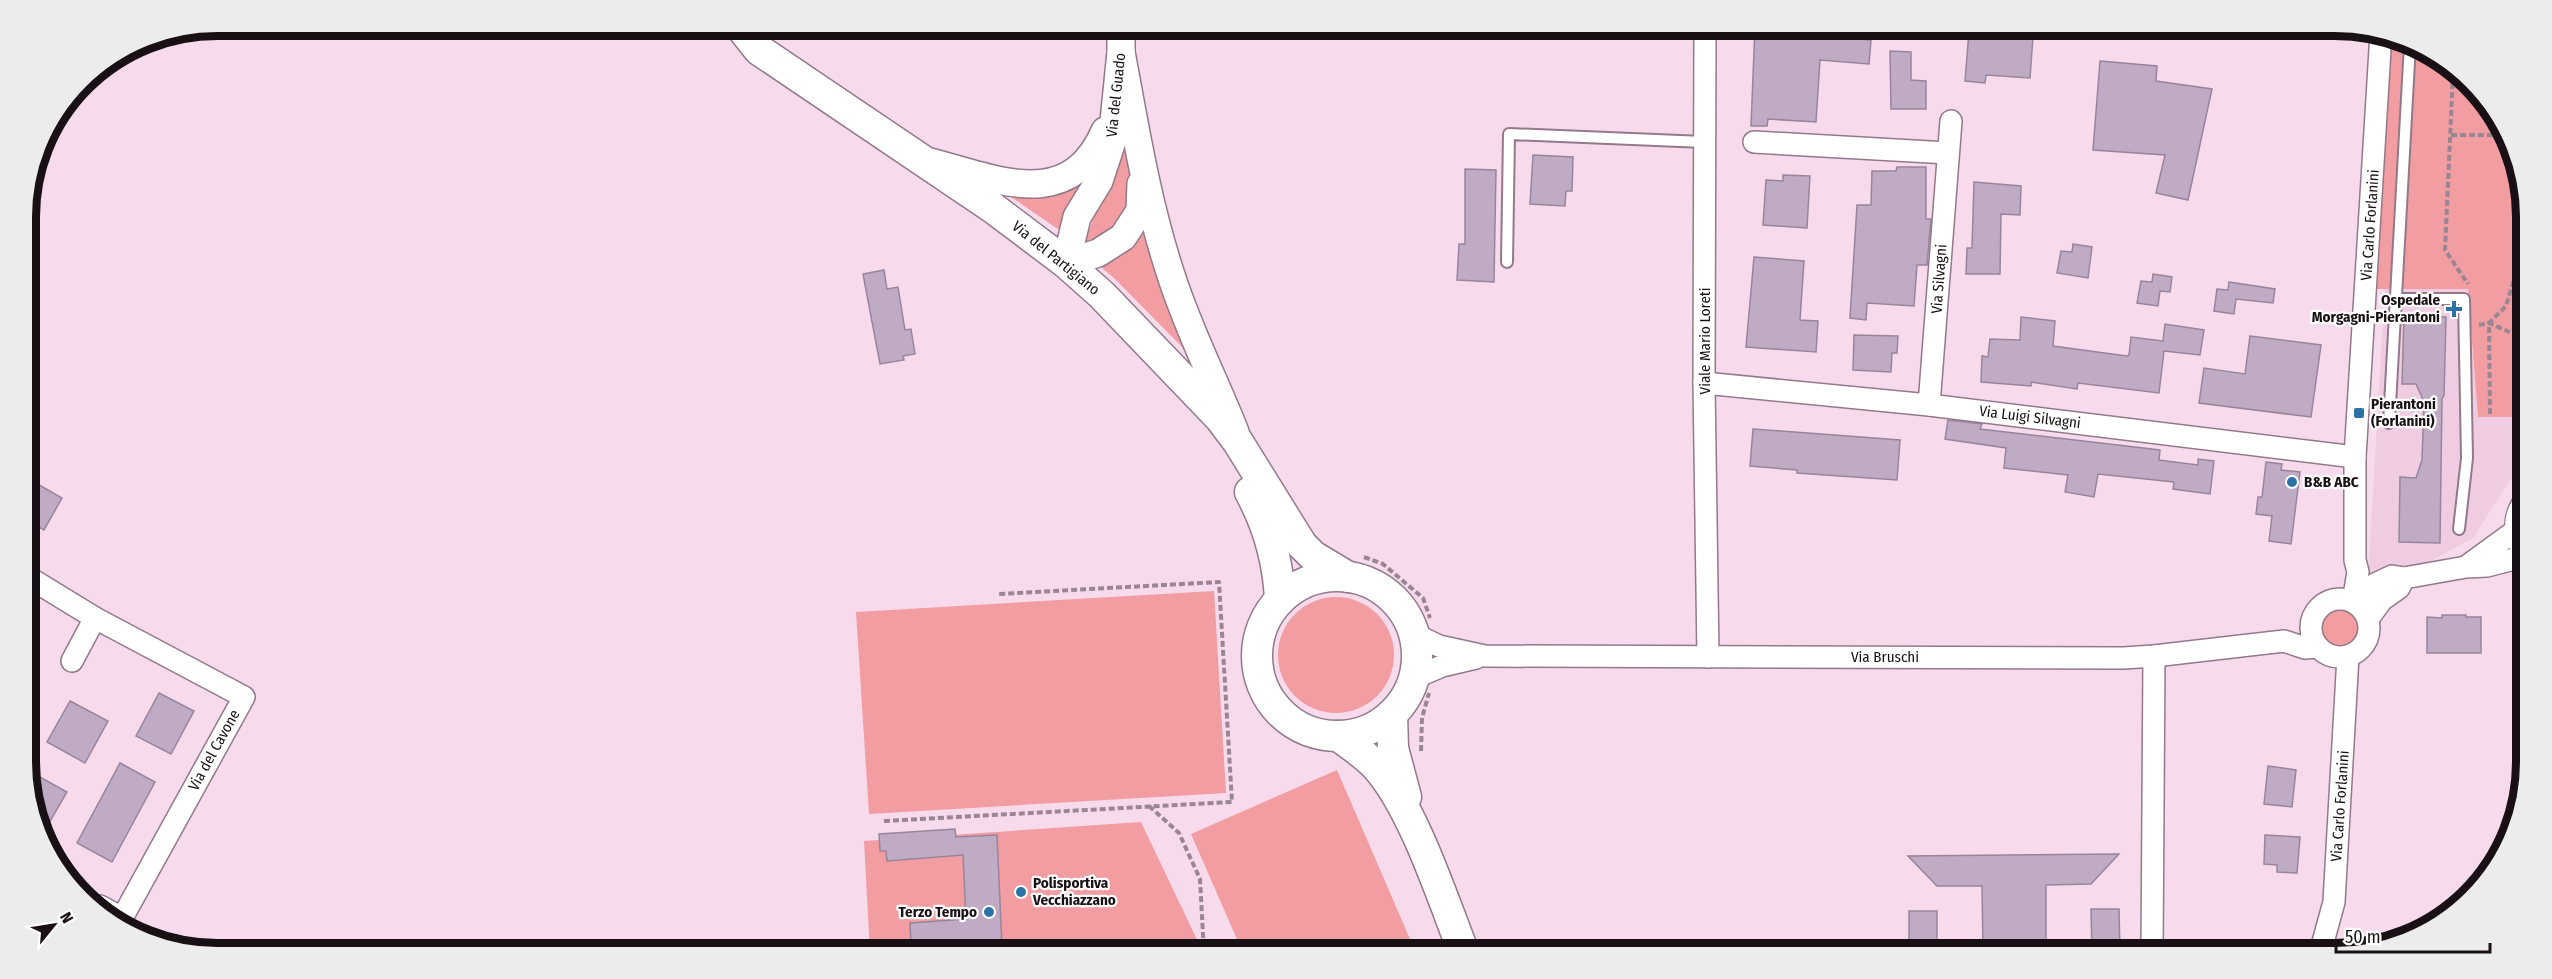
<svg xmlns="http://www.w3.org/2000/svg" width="2552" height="979" font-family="'Fira Sans Condensed',sans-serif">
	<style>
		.built { fill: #efcce2 }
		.green { fill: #f19da1 }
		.building { fill: #bfacc4; stroke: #98859c; stroke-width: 1.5 }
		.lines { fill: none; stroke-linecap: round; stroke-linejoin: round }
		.service-casing { stroke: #93798a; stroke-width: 14 }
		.minor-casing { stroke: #93798a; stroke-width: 24 }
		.tertiary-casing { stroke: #93798a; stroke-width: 30 }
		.secondary-casing { stroke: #93798a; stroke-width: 33 }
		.path { stroke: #9a8693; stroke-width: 4; stroke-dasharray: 6 3; stroke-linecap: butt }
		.service { stroke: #fff; stroke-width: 10 }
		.minor { stroke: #fff; stroke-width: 21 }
		.tertiary { stroke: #fff; stroke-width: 27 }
		.secondary { stroke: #fff; stroke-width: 30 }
		.poi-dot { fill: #2d72a7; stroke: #fff; stroke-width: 2 }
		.labels { text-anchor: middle; stroke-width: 4.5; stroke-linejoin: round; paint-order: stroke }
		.street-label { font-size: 15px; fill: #191016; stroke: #fff }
		.poi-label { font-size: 15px; font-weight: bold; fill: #191016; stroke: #fff; text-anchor: start }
		.rim { fill: none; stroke: #191016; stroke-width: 8 }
	</style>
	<rect width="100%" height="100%" fill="#f7dbed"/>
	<!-- built -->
	<polygon class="built" points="2479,91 2507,133 2525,192 2526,479 2510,480 2473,538 2367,596 2390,195"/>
	<!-- green -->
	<g class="green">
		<polygon points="2391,35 2397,36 2479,91 2507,133 2525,192 2525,417 2478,417 2468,289 2377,289"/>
		<polygon points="1125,120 1136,193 1115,235 1082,249 1112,169"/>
		<polygon points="1096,166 1065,234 1001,190"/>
		<polygon points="1147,214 1194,359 1114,278 1097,264"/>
		<polygon points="1214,591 1226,793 869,814 856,612"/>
		<circle cx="1336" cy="655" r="58"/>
		<circle cx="2339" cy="628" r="19"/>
		<polygon points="1337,770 1416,953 1243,953 1191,834"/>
		<polygon points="1141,822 1199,944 1200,953 870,953 864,841"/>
	</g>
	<!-- building -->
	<g class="building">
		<polygon points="1755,26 1772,26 1772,34 1871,40 1869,64 1820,60 1816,122 1768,119 1767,126 1751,126"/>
		<polygon points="1969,31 2033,37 2030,78 1986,75 1985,83 1965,81"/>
		<polygon points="1890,51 1911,52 1911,80 1926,81 1926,109 1891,109"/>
		<polygon points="2100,61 2157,66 2156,81 2212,89 2188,200 2156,193 2165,155 2093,150"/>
		<polygon points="1533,155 1573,157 1572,191 1566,191 1565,206 1530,204"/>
		<polygon points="1897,167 1926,167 1926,219 1931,219 1927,265 1917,265 1914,306 1867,303 1866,320 1850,318 1857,205 1871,205 1872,171 1896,171"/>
		<polygon points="1465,169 1496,170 1494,282 1457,280 1459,244 1465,244"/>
		<polygon points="1783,175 1810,176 1807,228 1763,225 1766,180 1783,181"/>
		<polygon points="1974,182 2021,186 2020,215 2001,214 2000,274 1966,274 1967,248 1972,248"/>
		<polygon points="2073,244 2092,247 2088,278 2057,273 2061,251 2072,252"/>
		<polygon points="1754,257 1804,261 1800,320 1818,321 1816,352 1746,347"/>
		<polygon points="884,270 887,289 898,287 905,330 911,329 915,354 903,356 904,360 880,364 863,274"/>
		<polygon points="2153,274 2172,277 2170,292 2160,291 2158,306 2137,303 2141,281 2152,282"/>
		<polygon points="2229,282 2275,289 2273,303 2236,299 2234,314 2214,311 2217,289 2228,290"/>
		<polygon points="2404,316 2446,317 2444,395 2442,399 2440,543 2399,542 2400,477 2416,478 2422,460 2424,402 2416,384 2402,384"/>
		<polygon points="2021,317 2055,321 2053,346 2127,356 2129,355 2131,337 2163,341 2165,324 2204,330 2200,355 2164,351 2159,393 2078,383 2077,389 2031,382 2031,386 1981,382 1982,356 1988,357 1990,339 2020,340"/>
		<polygon points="1854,335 1898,336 1897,353 1892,353 1891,372 1853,370"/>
		<polygon points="2250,336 2321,345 2311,417 2199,403 2204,368 2245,374"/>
		<polygon points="1948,420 1982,424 1980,429 2160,450 2159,460 2198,465 2198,459 2214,461 2210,494 2173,489 2174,482 2098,474 2094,497 2065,492 2068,475 2004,468 2006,448 1945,439"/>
		<polygon points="1753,429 1900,440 1897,480 1797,473 1797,470 1750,466"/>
		<polygon points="2266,462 2282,464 2281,470 2300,472 2291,544 2269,541 2272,516 2256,514 2258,497 2262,497"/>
		<polygon points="27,478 62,498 44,530 28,521"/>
		<polygon points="2442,615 2466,615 2466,617 2481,617 2481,653 2427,653 2427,617 2442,618"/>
		<polygon points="159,693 194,711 171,754 136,736"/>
		<polygon points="70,701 108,721 85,763 47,742"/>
		<polygon points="120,763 155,782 112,862 77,843"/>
		<polygon points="2268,766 2296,770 2292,807 2264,804"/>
		<polygon points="29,771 67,792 45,830 29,799"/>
		<polygon points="955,829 956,837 997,835 1002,947 967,948 967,942 911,946 910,923 966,919 963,855 887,861 886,851 880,851 879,834"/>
		<polygon points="2265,835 2300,837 2297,873 2277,872 2277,865 2264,864"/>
		<polygon points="2119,854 2091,884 2046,885 2046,953 1983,953 1982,886 1937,886 1908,856"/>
		<polygon points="2091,909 2119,909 2120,953 2092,953"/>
		<rect x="1909" y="911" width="28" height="42"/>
	</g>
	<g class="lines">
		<!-- service casing -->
		<g class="service-casing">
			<g id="service">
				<polyline points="1507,262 1509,134 1704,142"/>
				<polyline points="2396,299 2464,299 2467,458 2459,529"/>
				<polyline points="2389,423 2410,44"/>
			</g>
		</g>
		<!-- minor casing -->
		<g class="minor-casing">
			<g id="minor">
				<polyline points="1705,26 1704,383 1708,657"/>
				<polyline points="1754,142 1948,153"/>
				<polyline points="1704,383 1929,405 2355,457"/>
				<polyline points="1929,405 1951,121"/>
				<path d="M2519 543C2513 526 2515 513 2526 499"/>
				<polyline points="2467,566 2515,531"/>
				<polyline points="28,577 95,618 244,697 121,920"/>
				<circle cx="2340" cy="628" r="29"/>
				<polyline points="2353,602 2358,572 2355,560 2355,457 2381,33"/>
				<polyline points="2356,604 2375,584 2392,576 2404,578 2466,567 2487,566 2526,556"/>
				<polyline points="2368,619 2382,600 2399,588 2404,578"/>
				<polyline points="1414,634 1439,646 1485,656 2124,658 2154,656 2284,641 2305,648 2318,647"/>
				<polyline points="72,661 95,618"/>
				<polyline points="1414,678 1442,666 1476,658"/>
				<polyline points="100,906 122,918"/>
				<polyline points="2152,953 2154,656"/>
				<polyline points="2320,953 2334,902 2348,656"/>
			</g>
		</g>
		<!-- tertiary casing -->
		<g class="tertiary-casing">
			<g id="tertiary">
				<path d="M1121 52C1135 127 1147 203 1171 275 1188 329 1214 379 1235 432"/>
				<path d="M930 162C997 179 1069 214 1105 131"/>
				<polyline points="1066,263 1077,217 1099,181 1112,141 1121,52 1121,26"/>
				<polyline points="1066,263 1098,253 1123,237 1140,211 1141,184"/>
			</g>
		</g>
		<!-- secondary casing -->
		<g class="secondary-casing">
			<g id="secondary">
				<polyline points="740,26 759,50 993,208 1066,263 1102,295 1220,418 1238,442 1302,545 1313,556 1348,577"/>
				<path d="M1250 492C1269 527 1278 560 1280 599"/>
				<circle cx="1337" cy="656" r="80"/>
				<polyline points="1392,714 1393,748 1406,797"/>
				<path d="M1338 736C1351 745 1364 754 1375 765 1413 806 1443 900 1464 953"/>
			</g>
		</g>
		<!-- path -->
		<g class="path">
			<polyline points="2453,74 2445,250 2468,284"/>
			<polyline points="2451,135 2508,135"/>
			<polyline points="2519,173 2518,178 2525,197"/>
			<polyline points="2479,325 2489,323 2525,339"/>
			<polyline points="2490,414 2489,323 2506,306 2517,269 2525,209"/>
			<polyline points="1364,557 1383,564 1423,598 1430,618"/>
			<polyline points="1421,751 1422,718 1429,693"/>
			<polyline points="1149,806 1179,833 1200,879 1204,953"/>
			<polyline points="884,821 1232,802 1219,582 999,594"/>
			<polyline points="992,953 1204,941"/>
		</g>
		<!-- service -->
		<use href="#service" class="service"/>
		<!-- minor -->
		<use href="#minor" class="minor"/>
		<!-- tertiary -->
		<use href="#tertiary" class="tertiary"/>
		<!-- secondary -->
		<use href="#secondary" class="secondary"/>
	</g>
	<!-- markers -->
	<g class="poi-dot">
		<path d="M2451 300h6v6h6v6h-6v6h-6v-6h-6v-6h6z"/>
		<rect x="2353" y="407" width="12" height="12" rx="3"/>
		<circle cx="2292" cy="482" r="6"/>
		<circle cx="1021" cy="892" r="6"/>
		<circle cx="989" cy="912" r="6"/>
	</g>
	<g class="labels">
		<!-- street labels -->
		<g class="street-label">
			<text transform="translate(1116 95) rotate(-84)" y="5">Via del Guado</text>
			<text transform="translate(2370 225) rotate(-86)" y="5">Via Carlo Forlanini</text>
			<text transform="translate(1056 258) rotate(39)" y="5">Via del Partigiano</text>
			<text transform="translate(1939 279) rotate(-86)" y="5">Via Silvagni</text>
			<text transform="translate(1705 341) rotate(-90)" y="5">Viale Mario Loreti</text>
			<text transform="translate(2030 417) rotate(7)" y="5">Via Luigi Silvagni</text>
			<text x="1885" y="662">Via Bruschi</text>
			<text transform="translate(214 750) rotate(-61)" y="5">Via del Cavone</text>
			<text transform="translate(2340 806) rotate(-86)" y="5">Via Carlo Forlanini</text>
		</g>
		<!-- poi labels -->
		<g class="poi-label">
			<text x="2440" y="305" text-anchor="end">Ospedale<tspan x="2440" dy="17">Morgagni-Pierantoni</tspan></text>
			<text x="2371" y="409">Pierantoni<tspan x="2371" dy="17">(Forlanini)</tspan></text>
			<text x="2304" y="487">B&amp;B ABC</text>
			<text x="1033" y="888">Polisportiva<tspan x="1033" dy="17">Vecchiazzano</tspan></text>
			<text x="977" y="917" text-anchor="end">Terzo Tempo</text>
		</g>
	</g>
	<!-- crop -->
	<path d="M0 0H2552V979H0ZM217 36H2335A181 181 0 0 1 2516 217V762A181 181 0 0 1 2335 943H217A181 181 0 0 1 36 762V217A181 181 0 0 1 217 36Z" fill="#edecec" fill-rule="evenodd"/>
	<path class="rim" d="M217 36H2335A181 181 0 0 1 2516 217V762A181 181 0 0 1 2335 943H217A181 181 0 0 1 36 762V217A181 181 0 0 1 217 36Z"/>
	<!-- north arrow -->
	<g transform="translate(54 925) rotate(60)" stroke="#ffffff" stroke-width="4.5" paint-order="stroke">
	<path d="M0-4.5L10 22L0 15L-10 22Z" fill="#191016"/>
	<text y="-9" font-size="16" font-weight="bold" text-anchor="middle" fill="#191016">N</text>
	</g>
	<!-- scale -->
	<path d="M2336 943v9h154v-9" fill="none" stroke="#191016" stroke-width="3"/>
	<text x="2345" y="943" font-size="18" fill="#191016" stroke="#ffffff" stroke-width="4.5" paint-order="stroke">50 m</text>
</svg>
